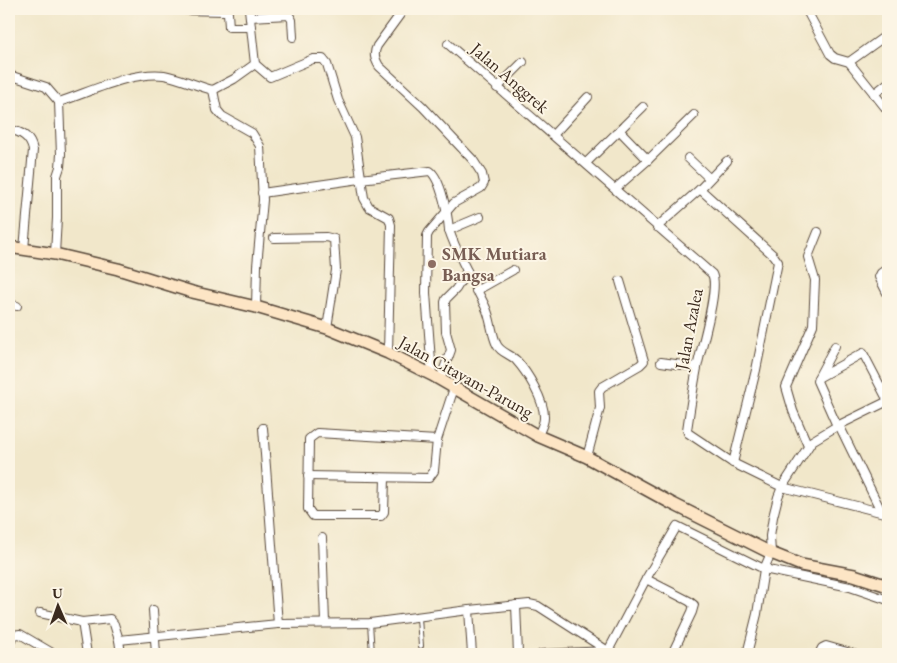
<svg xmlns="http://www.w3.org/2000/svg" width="897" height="663" font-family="'EB Garamond',serif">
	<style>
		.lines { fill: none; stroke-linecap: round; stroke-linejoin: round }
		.lane-casing { stroke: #564638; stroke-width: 6 }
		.street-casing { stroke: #564638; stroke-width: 10 }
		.secondary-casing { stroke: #564638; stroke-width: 14 }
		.lane { stroke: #fff; stroke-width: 4 }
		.street { stroke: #fff; stroke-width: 8 }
		.secondary { stroke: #fde5c5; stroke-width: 11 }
		.education-dot { fill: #8d6e63; stroke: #fcf5e5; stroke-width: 2 }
		.labels { text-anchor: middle; stroke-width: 4; stroke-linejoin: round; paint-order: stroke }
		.street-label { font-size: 18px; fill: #3b2a1e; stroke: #fcf5e5 }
		.education-label { font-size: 18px; font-weight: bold; fill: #785e54; stroke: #fcf5e5; text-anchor: start }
	</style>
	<rect width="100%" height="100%" fill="#fcf5e5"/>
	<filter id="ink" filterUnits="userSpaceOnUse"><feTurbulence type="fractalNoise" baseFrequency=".02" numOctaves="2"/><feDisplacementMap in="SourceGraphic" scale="10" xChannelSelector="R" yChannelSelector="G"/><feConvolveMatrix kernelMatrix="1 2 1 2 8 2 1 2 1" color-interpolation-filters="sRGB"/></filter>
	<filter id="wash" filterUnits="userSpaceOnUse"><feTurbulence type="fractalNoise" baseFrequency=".0096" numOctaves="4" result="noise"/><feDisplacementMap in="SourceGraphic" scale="20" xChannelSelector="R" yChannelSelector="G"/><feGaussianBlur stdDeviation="1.12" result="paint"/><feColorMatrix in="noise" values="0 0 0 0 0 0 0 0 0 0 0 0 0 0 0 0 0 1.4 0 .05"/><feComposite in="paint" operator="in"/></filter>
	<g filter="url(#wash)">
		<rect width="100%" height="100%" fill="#f1e7ca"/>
	</g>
	<g filter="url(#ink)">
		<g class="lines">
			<!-- lane casing -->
			<g class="lane-casing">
				<g id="lane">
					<polyline points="419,618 421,646"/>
					<polyline points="370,623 372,654"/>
				</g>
			</g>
			<!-- street casing -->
			<g class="street-casing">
				<g id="street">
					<path d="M404 9 377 46C373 54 375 59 379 66L423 107 473 160 482 174 484 183 481 188 454 203 429 232 427 236 426 293 432 375"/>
					<polyline points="806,9 830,54 835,58 849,62 888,111"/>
					<polyline points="183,10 225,11 228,13 229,27 251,27"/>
					<polyline points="250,17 289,15 292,20 293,37"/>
					<path d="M448 44 712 274C720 288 700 350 697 368 693 389 690 409 687 430L688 433 733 463 782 487 888 514"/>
					<polyline points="849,62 888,34"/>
					<polyline points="255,64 270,77 313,59 323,59 327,64 338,100 355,137 364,198 369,207 389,218 391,225 388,353"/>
					<polyline points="9,75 46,87 59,102 61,154 60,167 57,176 57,218 55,254"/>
					<polyline points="497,88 523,62"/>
					<polyline points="213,90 234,79 255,64 249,9"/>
					<polyline points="874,94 888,83"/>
					<path d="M59 102C90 92 132 71 164 75 180 78 197 86 213 90L217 110 222 116 252 133 260 146 263 200 257 266 256 307"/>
					<path d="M9 130C21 131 30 137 33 150L24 249"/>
					<polyline points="620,131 648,160"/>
					<polyline points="553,135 588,97"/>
					<polyline points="688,158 709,178"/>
					<polyline points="586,163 643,107"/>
					<polyline points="615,189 648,160 694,115"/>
					<polyline points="700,189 773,255 778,262 756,370 733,463"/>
					<path d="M262 193 360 179 430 171C441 179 448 216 449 230"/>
					<path d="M480 217 449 230C458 257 473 281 485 306 491 318 491 331 496 343 499 352 510 354 516 360 527 372 545 401 544 418 544 424 540 430 538 436"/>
					<polyline points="657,227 700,189 727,161"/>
					<polyline points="274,238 326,237 334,239 336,270 327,328"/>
					<polyline points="888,268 881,273 879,277 888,295"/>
					<polyline points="476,291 513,270"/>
					<polyline points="9,304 17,306"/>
					<polyline points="835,346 818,378 863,353 888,401"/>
					<polyline points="661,362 697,367"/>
					<polyline points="818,378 817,381 837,426"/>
					<polyline points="440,380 451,350 446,332 445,302 446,299 456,289 467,271"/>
					<polyline points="839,425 881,511"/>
					<polyline points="263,428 278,624"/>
					<polyline points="808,446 793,411 786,387 813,325 815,280 808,257 818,232"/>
					<polyline points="587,457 600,408 599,391 602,387 640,365 644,361 620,281"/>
					<polyline points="308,476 429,478 434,471 437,440"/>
					<polyline points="385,478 384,512 381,516 313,516 308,509 309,439 317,433 437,440 454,388"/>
					<polyline points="322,538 325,623"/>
					<polyline points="646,579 689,601 694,605 692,612 672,654"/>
					<polyline points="516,605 518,654"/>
					<polyline points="153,610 156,654"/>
					<polyline points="469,610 472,654"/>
					<polyline points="40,613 82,622 110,619 114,624 119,640 278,624 370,623 469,610 529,604 538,606 608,651"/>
					<polyline points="82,622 87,654"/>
					<polyline points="119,640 121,654"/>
					<polyline points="9,645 13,635 20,634 54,654"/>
					<polyline points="541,654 608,651"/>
					<polyline points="615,654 608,651 646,579 677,526 764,569 850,587 888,600"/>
					<polyline points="747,654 757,614 764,569 771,553 770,536 773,517 778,497 782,487 812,441 837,426 888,401"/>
					<polyline points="819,654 822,648 826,646 854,654"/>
				</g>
			</g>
			<!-- secondary casing -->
			<g class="secondary-casing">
				<polyline id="secondary" points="9,247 55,254 118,269 192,292 256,307 327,328 388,353 432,375 538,436 587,457 671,503 771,553 801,565 854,575 888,586"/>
			</g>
			<!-- lane -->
			<use href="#lane" class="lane"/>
			<!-- street -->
			<use href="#street" class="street"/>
			<!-- secondary -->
			<use href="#secondary" class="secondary"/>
		</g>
	</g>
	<!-- markers -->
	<circle class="education-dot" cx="432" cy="264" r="5"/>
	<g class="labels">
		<!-- street labels -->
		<g class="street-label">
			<text transform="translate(510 78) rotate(41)" y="6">Jalan Anggrek</text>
			<text transform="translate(689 329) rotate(-79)" y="6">Jalan Azalea</text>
			<text transform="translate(466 377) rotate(29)" y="6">Jalan Citayam-Parung</text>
		</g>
		<!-- education labels -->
		<g class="education-label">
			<text x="442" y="260">SMK Mutiara<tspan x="442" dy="21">Bangsa</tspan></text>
		</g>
	</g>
	<!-- margin -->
	<rect width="897" height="663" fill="none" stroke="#fcf5e5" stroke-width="30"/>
	<!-- north arrow -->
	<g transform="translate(58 606) rotate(358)" stroke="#fcf5e5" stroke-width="4" paint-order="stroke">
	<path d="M0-4L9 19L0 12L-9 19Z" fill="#3b2a1e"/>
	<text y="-8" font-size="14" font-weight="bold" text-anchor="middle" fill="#3b2a1e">U</text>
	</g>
</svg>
